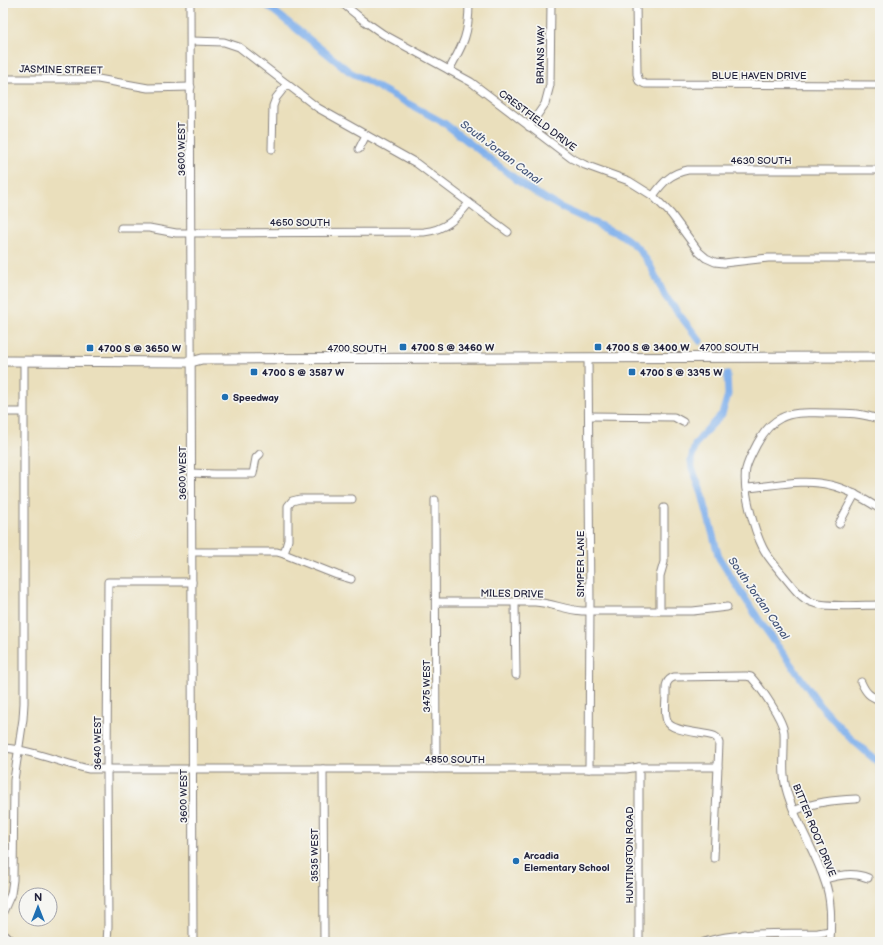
<svg xmlns="http://www.w3.org/2000/svg" width="883" height="945" font-family="'Balsamiq Sans',sans-serif">
	<style>
		.lines { fill: none; stroke-linecap: round; stroke-linejoin: round }
		.canal { stroke: #81b1ec; stroke-width: 7 }
		.minor-casing { stroke: #86807c; stroke-width: 9 }
		.major-casing { stroke: #86807c; stroke-width: 11 }
		.minor { stroke: #fff; stroke-width: 7 }
		.major { stroke: #fff; stroke-width: 9 }
		.poi-dot { fill: #1f6fb2; stroke: #f6f6f2; stroke-width: 1.5 }
		.labels { text-anchor: middle; stroke-width: 3.5; stroke-linejoin: round; paint-order: stroke }
		.street-label { font-size: 10px; fill: #22223b; stroke: #f6f6f2 }
		.poi-label { font-size: 10px; font-weight: bold; fill: #22223b; stroke: #f6f6f2; text-anchor: start }
		.water-label { font-size: 11px; font-style: italic; fill: #435479; stroke: #f6f6f2 }
	</style>
	<rect width="100%" height="100%" fill="#f6f6f2"/>
	<filter id="ink" filterUnits="userSpaceOnUse"><feTurbulence type="fractalNoise" baseFrequency=".025" numOctaves="2"/><feDisplacementMap in="SourceGraphic" scale="8" xChannelSelector="R" yChannelSelector="G"/><feConvolveMatrix kernelMatrix="1 2 1 2 8 2 1 2 1" color-interpolation-filters="sRGB"/></filter>
	<filter id="wash" filterUnits="userSpaceOnUse"><feTurbulence type="fractalNoise" baseFrequency=".012" numOctaves="4" result="noise"/><feDisplacementMap in="SourceGraphic" scale="16" xChannelSelector="R" yChannelSelector="G"/><feGaussianBlur stdDeviation="0.9" result="paint"/><feColorMatrix in="noise" values="0 0 0 0 0 0 0 0 0 0 0 0 0 0 0 0 0 1.4 0 .05"/><feComposite in="paint" operator="in"/></filter>
	<g filter="url(#wash)">
		<rect width="100%" height="100%" fill="#eadfbc"/>
		<g class="lines">
			<!-- canal -->
			<g class="canal">
				<polyline points="264,3 350,72 444,123 526,187 562,208 623,236 638,248 650,265 665,296 700,341"/>
				<polyline points="727,374 728,395 722,414 705,432 695,445 691,460 692,468 702,494 719,558 761,623 821,706 848,736 880,764"/>
			</g>
		</g>
	</g>
	<g filter="url(#ink)">
		<g class="lines">
			<!-- minor casing -->
			<g class="minor-casing">
				<g id="minor">
					<polyline points="190,3 193,942"/>
					<polyline points="342,3 363,20 383,34 471,82 571,158 585,165 629,181 653,196 671,214 699,252 706,258 715,262 724,263 768,258 880,258"/>
					<polyline points="636,3 637,74 639,81 645,84 880,85"/>
					<polyline points="191,41 224,42 239,47 318,108 416,163 508,232"/>
					<path d="M449 70C464 43 469 34 469 3"/>
					<polyline points="3,79 98,79 148,88 191,87"/>
					<polyline points="529,127 545,104 550,85 551,3"/>
					<polyline points="272,149 273,106 276,98 287,84"/>
					<polyline points="359,149 366,135"/>
					<path d="M653 196C663 182 671 173 688 170H880"/>
					<path d="M121 228H149L176 233 424 232C445 230 457 218 469 203"/>
					<polyline points="588,358 590,602 589,769"/>
					<polyline points="3,412 23,412"/>
					<polyline points="589,416 674,417 683,422"/>
					<path d="M880 420C862 412 842 413 823 413 810 413 794 411 781 418 770 423 763 433 757 444 753 452 748 460 746 469 742 488 754 530 763 548 768 558 776 566 783 575 791 584 799 597 811 602 825 608 863 605 880 605"/>
					<polyline points="192,473 214,474 253,474 256,458 260,454"/>
					<path d="M746 488C773 486 803 478 830 485 848 489 864 499 880 509"/>
					<polyline points="435,500 436,769"/>
					<polyline points="839,524 855,494"/>
					<polyline points="192,552 277,552 284,554 337,575 351,579"/>
					<polyline points="284,554 288,540 288,506 292,501 300,499 352,499"/>
					<path d="M436 602H535C551 603 566 610 582 611H693L727 607"/>
					<polyline points="515,602 516,675"/>
					<polyline points="660,610 660,576 664,562 664,508"/>
					<path d="M861 682C866 693 869 696 880 700"/>
					<path d="M3 748C33 750 60 763 89 769H626L639 767H718"/>
					<polyline points="639,767 639,942"/>
					<polyline points="323,769 324,942"/>
					<path d="M794 811C814 802 834 800 856 799"/>
					<path d="M714 858 719 743 717 738 714 736C702 732 671 732 667 721 664 713 666 703 666 695 666 687 665 680 674 677L746 676 751 677C761 688 782 718 784 732 785 752 781 773 787 792 796 823 814 849 824 879 832 899 831 921 830 942"/>
					<path d="M825 879C840 875 853 872 868 878"/>
					<polyline points="3,912 11,894 13,880 14,780 23,719 24,703 24,362"/>
					<polyline points="3,934 14,942"/>
					<polyline points="744,934 744,942"/>
					<polyline points="107,942 108,926 107,769 108,582 192,582"/>
					<path d="M704 942C742 931 779 934 818 933L830 931"/>
				</g>
			</g>
			<!-- major casing -->
			<g class="major-casing">
				<polyline id="major" points="3,361 191,362 202,359 880,357"/>
			</g>
			<!-- minor -->
			<use href="#minor" class="minor"/>
			<!-- major -->
			<use href="#major" class="major"/>
		</g>
	</g>
	<!-- markers -->
	<g class="poi-dot">
		<rect x="399" y="343" width="8" height="8" rx="2"/>
		<rect x="594" y="343" width="8" height="8" rx="2"/>
		<rect x="86" y="344" width="8" height="8" rx="2"/>
		<rect x="250" y="368" width="8" height="8" rx="2"/>
		<rect x="628" y="368" width="8" height="8" rx="2"/>
		<circle cx="225" cy="397" r="4"/>
		<circle cx="516" cy="861" r="4"/>
	</g>
	<g class="labels">
		<!-- street labels -->
		<g class="street-label">
			<text transform="translate(540 55) rotate(-89)" y="4">BRIANS WAY</text>
			<text transform="translate(61 69) rotate(1)" y="4">JASMINE STREET</text>
			<text x="759" y="79">BLUE HAVEN DRIVE</text>
			<text transform="translate(538 120) rotate(37)" y="4">CRESTFIELD DRIVE</text>
			<text transform="translate(181 149) rotate(-90)" y="4">3600 WEST</text>
			<text x="761" y="164">4630 SOUTH</text>
			<text x="300" y="226">4650 SOUTH</text>
			<text x="729" y="351">4700 SOUTH</text>
			<text x="357" y="352">4700 SOUTH</text>
			<text transform="translate(182 473) rotate(-90)" y="4">3600 WEST</text>
			<text transform="translate(580 564) rotate(-90)" y="4">SIMPER LANE</text>
			<text transform="translate(512 593) rotate(1)" y="4">MILES DRIVE</text>
			<text transform="translate(426 686) rotate(-90)" y="4">3475 WEST</text>
			<text transform="translate(97 743) rotate(-90)" y="4">3640 WEST</text>
			<text x="455" y="763">4850 SOUTH</text>
			<text transform="translate(183 796) rotate(-90)" y="4">3600 WEST</text>
			<text transform="translate(815 830) rotate(68)" y="4">BITTER ROOT DRIVE</text>
			<text transform="translate(314 855) rotate(-90)" y="4">3535 WEST</text>
			<text transform="translate(629 855) rotate(-90)" y="4">HUNTINGTON ROAD</text>
		</g>
		<!-- poi labels -->
		<g class="poi-label">
			<text x="411" y="351">4700 S @ 3460 W</text>
			<text x="606" y="351">4700 S @ 3400 W</text>
			<text x="98" y="352">4700 S @ 3650 W</text>
			<text x="262" y="376">4700 S @ 3587 W</text>
			<text x="640" y="376">4700 S @ 3395 W</text>
			<text x="233" y="401">Speedway</text>
			<text x="524" y="859">Arcadia<tspan x="524" dy="12">Elementary School</tspan></text>
		</g>
		<!-- water labels -->
		<g class="water-label">
			<text transform="translate(501 152) rotate(37)" y="4">South Jordan Canal</text>
			<text transform="translate(759 598) rotate(55)" y="4">South Jordan Canal</text>
		</g>
	</g>
	<!-- margin -->
	<rect width="883" height="945" fill="none" stroke="#f6f6f2" stroke-width="16"/>
	<!-- north arrow -->
	<g transform="translate(38 907)"><circle r="19" fill="#f6f6f2" stroke="#a1a1a9"/>
	<path d="M0-3L7 15L0 10L-7 15Z" fill="#1f6fb2"/>
	<text y="-6" font-size="11" font-weight="bold" text-anchor="middle" fill="#22223b">N</text>
	</g>
</svg>
